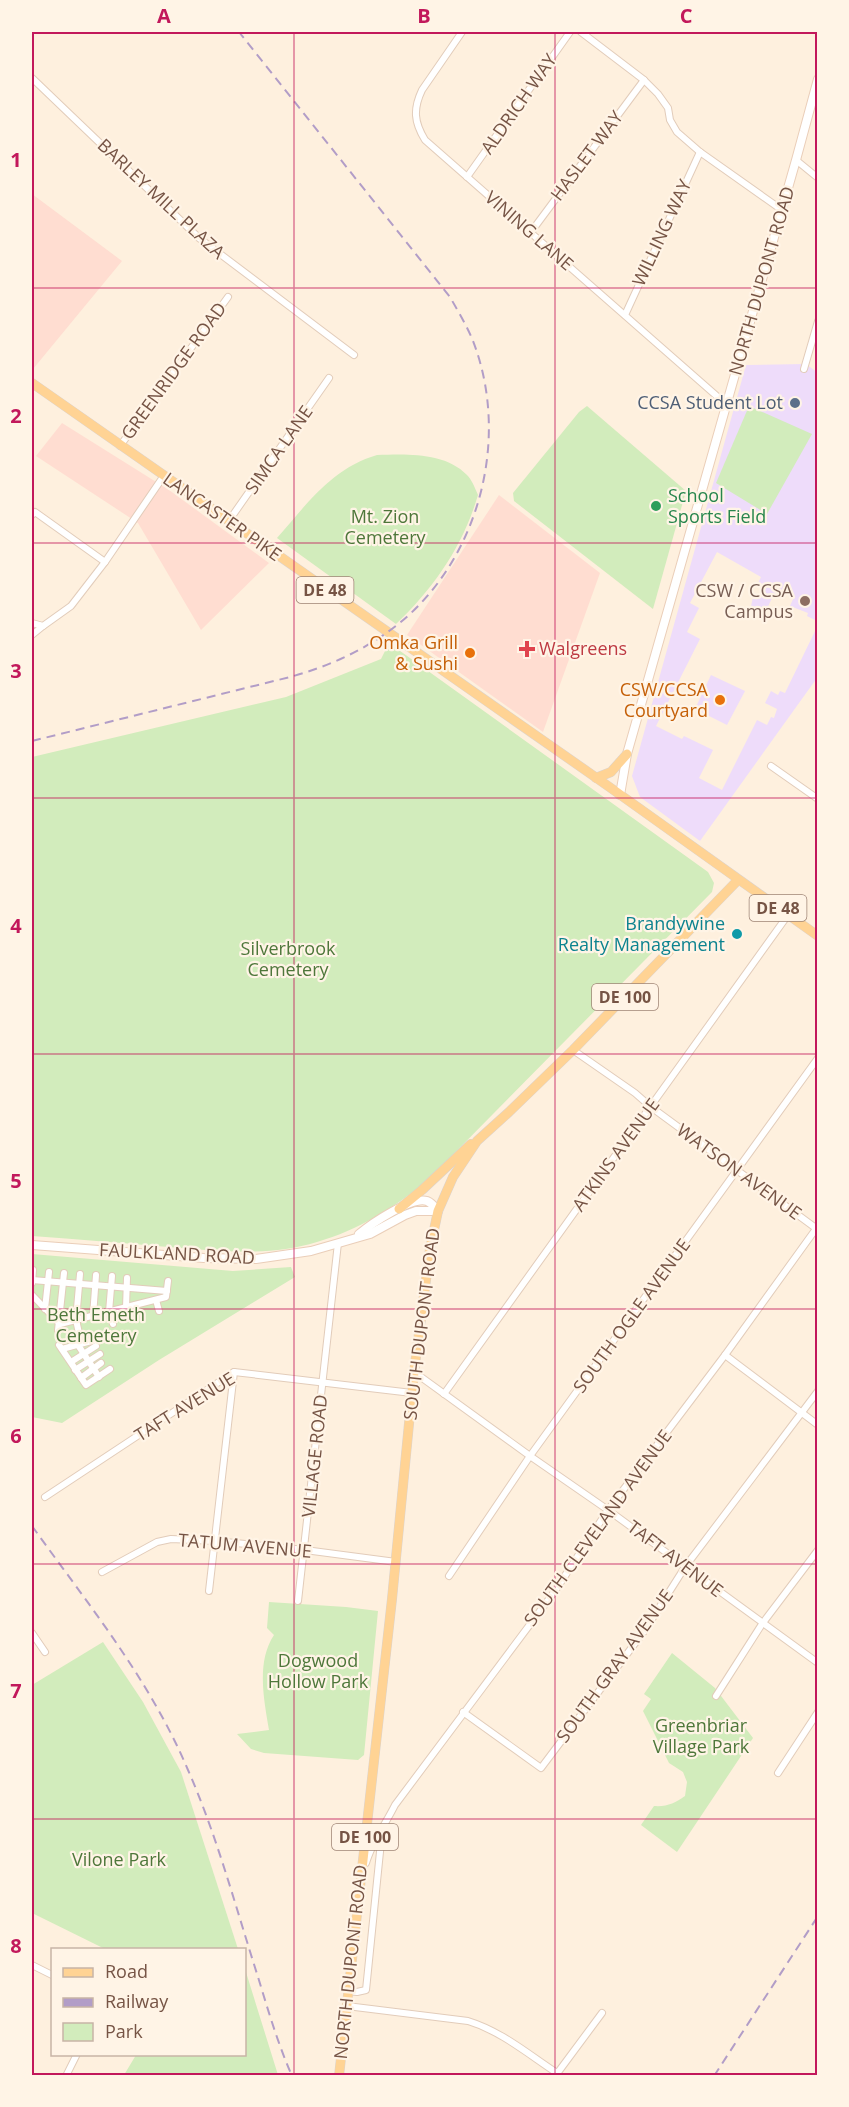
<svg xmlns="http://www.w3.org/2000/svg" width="849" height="2107" font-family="'Open Sans',sans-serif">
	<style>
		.commercial { fill: #ffddd1 }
		.education { fill: #eedcfa }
		.green { fill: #d2ecbc }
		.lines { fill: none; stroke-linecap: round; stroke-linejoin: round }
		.street-casing { stroke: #e2ccba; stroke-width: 8 }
		.secondary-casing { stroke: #eaceb9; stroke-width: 10 }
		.primary-casing { stroke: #dbd3cf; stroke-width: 10 }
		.street { stroke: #fff; stroke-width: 6 }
		.secondary { stroke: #fff; stroke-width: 8 }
		.primary { stroke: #ffd394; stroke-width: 9 }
		.rail { stroke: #b29dc7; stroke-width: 2; stroke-dasharray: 9 6; stroke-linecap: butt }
		.grid { fill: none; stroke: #c2185b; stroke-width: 1.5; stroke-opacity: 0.55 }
		.service-dot { fill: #5c6f8a; stroke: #fff4e6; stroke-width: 2 }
		.leisure-dot { fill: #2e9e5b; stroke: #fff4e6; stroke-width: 2 }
		.education-dot { fill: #8d6e63; stroke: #fff4e6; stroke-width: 2 }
		.health-dot { fill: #e0444e; stroke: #fff4e6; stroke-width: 2 }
		.food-dot { fill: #e8710a; stroke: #fff4e6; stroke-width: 2 }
		.culture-dot { fill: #0f9aa8; stroke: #fff4e6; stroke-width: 2 }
		.labels { text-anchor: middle; stroke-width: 4.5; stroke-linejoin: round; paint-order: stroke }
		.shield { fill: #fff4e6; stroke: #9f8475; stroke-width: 1.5 }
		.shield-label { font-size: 16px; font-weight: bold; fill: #765445 }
		.street-label { font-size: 18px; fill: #765445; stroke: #fff4e6 }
		.service-label { font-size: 18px; fill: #4e5e75; stroke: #fff4e6; text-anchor: end }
		.leisure-label { font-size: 18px; fill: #27864d; stroke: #fff4e6; text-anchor: start }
		.park-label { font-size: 18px; fill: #4e773a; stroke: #fff4e6 }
		.education-label { font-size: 18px; fill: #785e54; stroke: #fff4e6; text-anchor: end }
		.food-label { font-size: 18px; fill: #c56008; stroke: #fff4e6; text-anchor: end }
		.health-label { font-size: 18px; fill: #be3a42; stroke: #fff4e6; text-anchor: start }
		.culture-label { font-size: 18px; fill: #0d838f; stroke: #fff4e6; text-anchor: end }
		.neatline { fill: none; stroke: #c2185b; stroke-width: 2 }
		.grid-label { font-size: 20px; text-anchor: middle; font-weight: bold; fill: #c2185b }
	</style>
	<rect width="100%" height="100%" fill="#fef0de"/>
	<!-- commercial -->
	<g class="commercial">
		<polygon points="32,194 122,261 33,369 32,368"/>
		<polygon points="62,423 169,490 269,563 201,630 138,523 36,456"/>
		<polygon points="499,495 600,573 543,732 407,635"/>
	</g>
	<!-- education -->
	<g class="education">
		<polygon points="806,364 818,373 817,621 807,616 808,613 790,606 794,597 779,590 774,598 772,598 764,615 758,612 759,610 751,606 754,593 760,596 764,587 758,583 761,577 717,552 690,603 699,608 687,632 700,639 656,726 682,739 684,736 713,750 699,778 722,790 757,720 767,725 771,717 774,718 777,709 765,703 771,691 778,695 780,691 785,693 817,627 817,678 700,841 640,797 632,776 746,365"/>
		<polygon points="711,675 745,691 727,725 695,709"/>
	</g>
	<!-- green -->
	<g class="green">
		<polygon points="587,406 686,491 653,609 514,501 513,493 579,412"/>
		<polygon points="749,406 812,434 767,514 716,483"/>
		<path d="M377 455C406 454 445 452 467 475 472 480 475 488 478 495 463 546 434 588 396 624L277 538C307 504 332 468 377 455Z"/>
		<path d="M389 643 708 872 714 883 712 892 428 1180C395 1207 359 1230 317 1242 269 1257 217 1251 168 1247 122 1243 77 1239 32 1236V757L286 697 381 659Z"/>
		<polygon points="32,1254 233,1271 291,1267 295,1277 159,1360 62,1423 32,1417"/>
		<path d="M269 1602 346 1607 378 1611 364 1755 358 1760 264 1753 251 1749 237 1734 269 1730C264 1700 256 1662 274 1635L267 1628Z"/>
		<polygon points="103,1642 143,1702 181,1772 238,1949 105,1949 32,1913 32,1685"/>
		<path d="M672 1653 715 1688 753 1738 677 1852 641 1825 654 1806C667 1807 675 1803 685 1796L687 1782 683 1772 669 1763 643 1711 651 1699 644 1694Z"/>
		<polygon points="245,1969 278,2075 124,2075 136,2055 244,2054"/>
	</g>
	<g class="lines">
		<!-- street casing -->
		<g class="street-casing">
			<g id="street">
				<path d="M462 32 422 90C413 109 414 122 425 140L727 405"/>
				<polyline points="581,32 644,80 658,94 668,108 670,120 677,132 700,152 782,210"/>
				<polyline points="32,78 199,238 354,355"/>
				<polyline points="796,160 818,178"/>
				<polyline points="467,177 570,32"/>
				<polyline points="531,232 644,80"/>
				<polyline points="625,315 700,152"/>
				<polyline points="804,369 818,321"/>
				<polyline points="120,446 228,297"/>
				<polyline points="32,515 35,512 105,562 71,606 43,626 32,623"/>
				<polyline points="228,522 329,378"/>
				<polyline points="105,562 163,477"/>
				<polyline points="32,635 43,626"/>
				<polyline points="771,766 818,799"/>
				<polyline points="573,1050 635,1093 651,1107 817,1229"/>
				<polyline points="112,1276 109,1312 113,1324"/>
				<polyline points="32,1280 167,1291"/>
				<polyline points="32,1283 33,1270"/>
				<polyline points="32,1295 60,1324 166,1297 168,1281"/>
				<polyline points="156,1300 159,1311"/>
				<polyline points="126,1308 127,1278"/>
				<polyline points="45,1309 49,1272"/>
				<polyline points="93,1316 96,1275"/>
				<polyline points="58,1330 64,1273"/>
				<polyline points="79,1333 76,1320 80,1274"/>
				<polyline points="59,1345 86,1385 110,1369"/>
				<polyline points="78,1345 99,1377"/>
				<polyline points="62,1349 95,1340"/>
				<polyline points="725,1355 818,1425"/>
				<polyline points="71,1362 96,1346"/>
				<polyline points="75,1370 100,1354"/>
				<polyline points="414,1372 530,1456 608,1510 818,1663"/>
				<polyline points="81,1378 101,1363"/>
				<polyline points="444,1394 788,915"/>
				<polyline points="45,1497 234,1372 412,1393"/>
				<polyline points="102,1572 157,1542 171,1539 215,1541 305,1550 396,1562"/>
				<polyline points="449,1576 530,1456 818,1058"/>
				<polyline points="209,1591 234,1372"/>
				<polyline points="298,1601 338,1243"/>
				<polyline points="32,1633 45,1652"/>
				<polyline points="716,1696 762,1624 818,1550"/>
				<polyline points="463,1712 541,1768 645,1630 685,1567 818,1391"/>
				<polyline points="778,1773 818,1712"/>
				<path d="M366 1863C372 1842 385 1825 395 1805L555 1591 608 1510 725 1355 818 1226"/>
				<polyline points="32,1965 52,1975"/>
				<polyline points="348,1991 357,1992 366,1990 382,1832"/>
				<path d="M347 2006 468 2021C501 2031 528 2054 557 2073"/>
				<polyline points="556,2075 602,2013"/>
				<polyline points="66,2076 77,2054"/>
			</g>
		</g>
		<!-- secondary casing -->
		<g class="secondary-casing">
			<g id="secondary">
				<polyline points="620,795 627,754 796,160 818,79"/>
				<path d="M359 1234C371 1224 412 1196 427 1201 432 1203 435 1207 438 1211"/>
				<polyline points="32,1245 204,1258 256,1259 311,1251 370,1234 405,1215 416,1211 438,1211"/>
			</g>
		</g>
		<!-- primary casing -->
		<g class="primary-casing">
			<g id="primary">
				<polyline points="32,383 608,786 818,936"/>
				<polyline points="596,778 611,772 627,754"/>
				<polyline points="399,1209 422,1190 471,1144"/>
				<polyline points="339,2076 392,1599 414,1372 430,1249 438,1211 453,1177 477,1141 509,1112 573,1050 738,880"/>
			</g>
		</g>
		<!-- street -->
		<use href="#street" class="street"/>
		<!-- secondary -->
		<use href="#secondary" class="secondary"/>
		<!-- primary -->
		<use href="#primary" class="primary"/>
		<!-- rail -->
		<g class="rail">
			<path d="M32 741 290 677C334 665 376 645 410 614 482 547 509 434 473 341 467 326 458 311 450 297L239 32"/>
			<path d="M32 1526C88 1604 150 1680 188 1770 217 1836 236 1908 258 1977 268 2010 278 2044 292 2076"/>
			<polyline points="714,2076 818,1916"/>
		</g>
	</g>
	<!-- grid -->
	<path class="grid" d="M294 32V2076M555 32V2076M32 288H818M32 543H818M32 798H818M32 1054H818M32 1309H818M32 1564H818M32 1819H818"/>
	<!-- markers -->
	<circle class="service-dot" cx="795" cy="403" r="6"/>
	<circle class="leisure-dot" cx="656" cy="506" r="6"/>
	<circle class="education-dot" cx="805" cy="601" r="6"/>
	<path class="health-dot" d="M524 640h6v6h6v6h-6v6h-6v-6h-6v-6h6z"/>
	<g class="food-dot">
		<circle cx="470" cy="653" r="6"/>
		<circle cx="720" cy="700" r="6"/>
	</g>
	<circle class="culture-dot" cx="737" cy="934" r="6"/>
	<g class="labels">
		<!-- shield labels -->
		<g class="shield">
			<rect x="296.5" y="577" width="57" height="26" rx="4.5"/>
			<rect x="749.5" y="895" width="57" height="26" rx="4.5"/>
			<rect x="592" y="984" width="66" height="26" rx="4.5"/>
			<rect x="332" y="1824" width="66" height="26" rx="4.5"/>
		</g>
		<g class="shield-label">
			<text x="325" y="596">DE 48</text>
			<text x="778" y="914">DE 48</text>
			<text x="625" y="1003">DE 100</text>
			<text x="365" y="1843">DE 100</text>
		</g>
		<!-- street labels -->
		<g class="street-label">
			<text transform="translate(519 104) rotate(-55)" y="6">ALDRICH WAY</text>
			<text transform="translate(587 156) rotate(-53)" y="6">HASLET WAY</text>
			<text transform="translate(161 199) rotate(43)" y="6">BARLEY MILL PLAZA</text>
			<text transform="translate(529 231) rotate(41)" y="6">VINING LANE</text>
			<text transform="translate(662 233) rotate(-65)" y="6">WILLING WAY</text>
			<text transform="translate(762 281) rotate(-74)" y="6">NORTH DUPONT ROAD</text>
			<text transform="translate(174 371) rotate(-54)" y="6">GREENRIDGE ROAD</text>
			<text transform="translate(279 450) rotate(-55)" y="6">SIMCA LANE</text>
			<text transform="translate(222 517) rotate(35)" y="6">LANCASTER PIKE</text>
			<text transform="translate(616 1155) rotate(-54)" y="6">ATKINS AVENUE</text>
			<text transform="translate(739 1172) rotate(36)" y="6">WATSON AVENUE</text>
			<text transform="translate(177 1254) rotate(3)" y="6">FAULKLAND ROAD</text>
			<text transform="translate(632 1316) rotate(-54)" y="6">SOUTH OGLE AVENUE</text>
			<text transform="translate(422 1324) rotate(-83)" y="6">SOUTH DUPONT ROAD</text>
			<text transform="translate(185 1407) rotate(-32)" y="6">TAFT AVENUE</text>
			<text transform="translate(315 1456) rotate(-84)" y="6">VILLAGE ROAD</text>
			<text transform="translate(598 1528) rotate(-54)" y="6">SOUTH CLEVELAND AVENUE</text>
			<text transform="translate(245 1546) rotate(5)" y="6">TATUM AVENUE</text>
			<text transform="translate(675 1559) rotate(37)" y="6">TAFT AVENUE</text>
			<text transform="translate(615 1666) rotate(-54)" y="6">SOUTH GRAY AVENUE</text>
			<text transform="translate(351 1962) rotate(-84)" y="6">NORTH DUPONT ROAD</text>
		</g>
		<!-- service labels -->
		<g class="service-label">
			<text x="783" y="409">CCSA Student Lot</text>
		</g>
		<!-- leisure labels -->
		<g class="leisure-label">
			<text x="668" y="502">School<tspan x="668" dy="21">Sports Field</tspan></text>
		</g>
		<!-- park labels -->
		<g class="park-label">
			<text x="385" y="523">Mt. Zion<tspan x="385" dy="21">Cemetery</tspan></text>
			<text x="288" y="955">Silverbrook<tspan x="288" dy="21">Cemetery</tspan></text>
			<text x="96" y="1321">Beth Emeth<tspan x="96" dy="21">Cemetery</tspan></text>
			<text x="318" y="1667">Dogwood<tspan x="318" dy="21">Hollow Park</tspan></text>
			<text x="701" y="1732">Greenbriar<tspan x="701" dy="21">Village Park</tspan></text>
			<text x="119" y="1866">Vilone Park</text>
		</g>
		<!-- education labels -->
		<g class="education-label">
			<text x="793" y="597">CSW / CCSA<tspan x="793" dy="21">Campus</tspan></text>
		</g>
		<!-- food labels -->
		<g class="food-label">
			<text x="458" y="649">Omka Grill<tspan x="458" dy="21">&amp; Sushi</tspan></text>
			<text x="708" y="696">CSW/CCSA<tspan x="708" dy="21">Courtyard</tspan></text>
		</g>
		<!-- health labels -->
		<g class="health-label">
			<text x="539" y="655">Walgreens</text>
		</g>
		<!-- culture labels -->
		<g class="culture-label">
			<text x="725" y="930">Brandywine<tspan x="725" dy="21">Realty Management</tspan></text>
		</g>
	</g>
	<!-- border -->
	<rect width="849" height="2107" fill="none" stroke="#fff4e6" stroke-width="66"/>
	<!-- legend -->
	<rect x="51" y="1948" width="195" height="108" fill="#fff4e6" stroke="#c8b4a6" stroke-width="1.5"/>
	<rect x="63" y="1968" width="30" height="9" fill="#ffd394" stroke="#c8b4a6" stroke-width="1.5"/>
	<text x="105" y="1978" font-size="18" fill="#765445">Road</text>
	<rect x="63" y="1998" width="30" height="9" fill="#b29dc7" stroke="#c8b4a6" stroke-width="1.5"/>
	<text x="105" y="2008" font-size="18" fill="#765445">Railway</text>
	<rect x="63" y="2023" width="30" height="18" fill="#d2ecbc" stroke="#c8b4a6" stroke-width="1.5"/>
	<text x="105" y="2038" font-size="18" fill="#765445">Park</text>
	<rect x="33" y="33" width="783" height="2041" class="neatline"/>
	<g class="grid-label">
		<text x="164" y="23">A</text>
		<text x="424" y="23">B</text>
		<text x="686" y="23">C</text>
		<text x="16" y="167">1</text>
		<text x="16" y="423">2</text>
		<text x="16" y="678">3</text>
		<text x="16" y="933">4</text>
		<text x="16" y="1188">5</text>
		<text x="16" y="1443">6</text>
		<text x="16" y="1698">7</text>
		<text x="16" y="1953">8</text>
	</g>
</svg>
